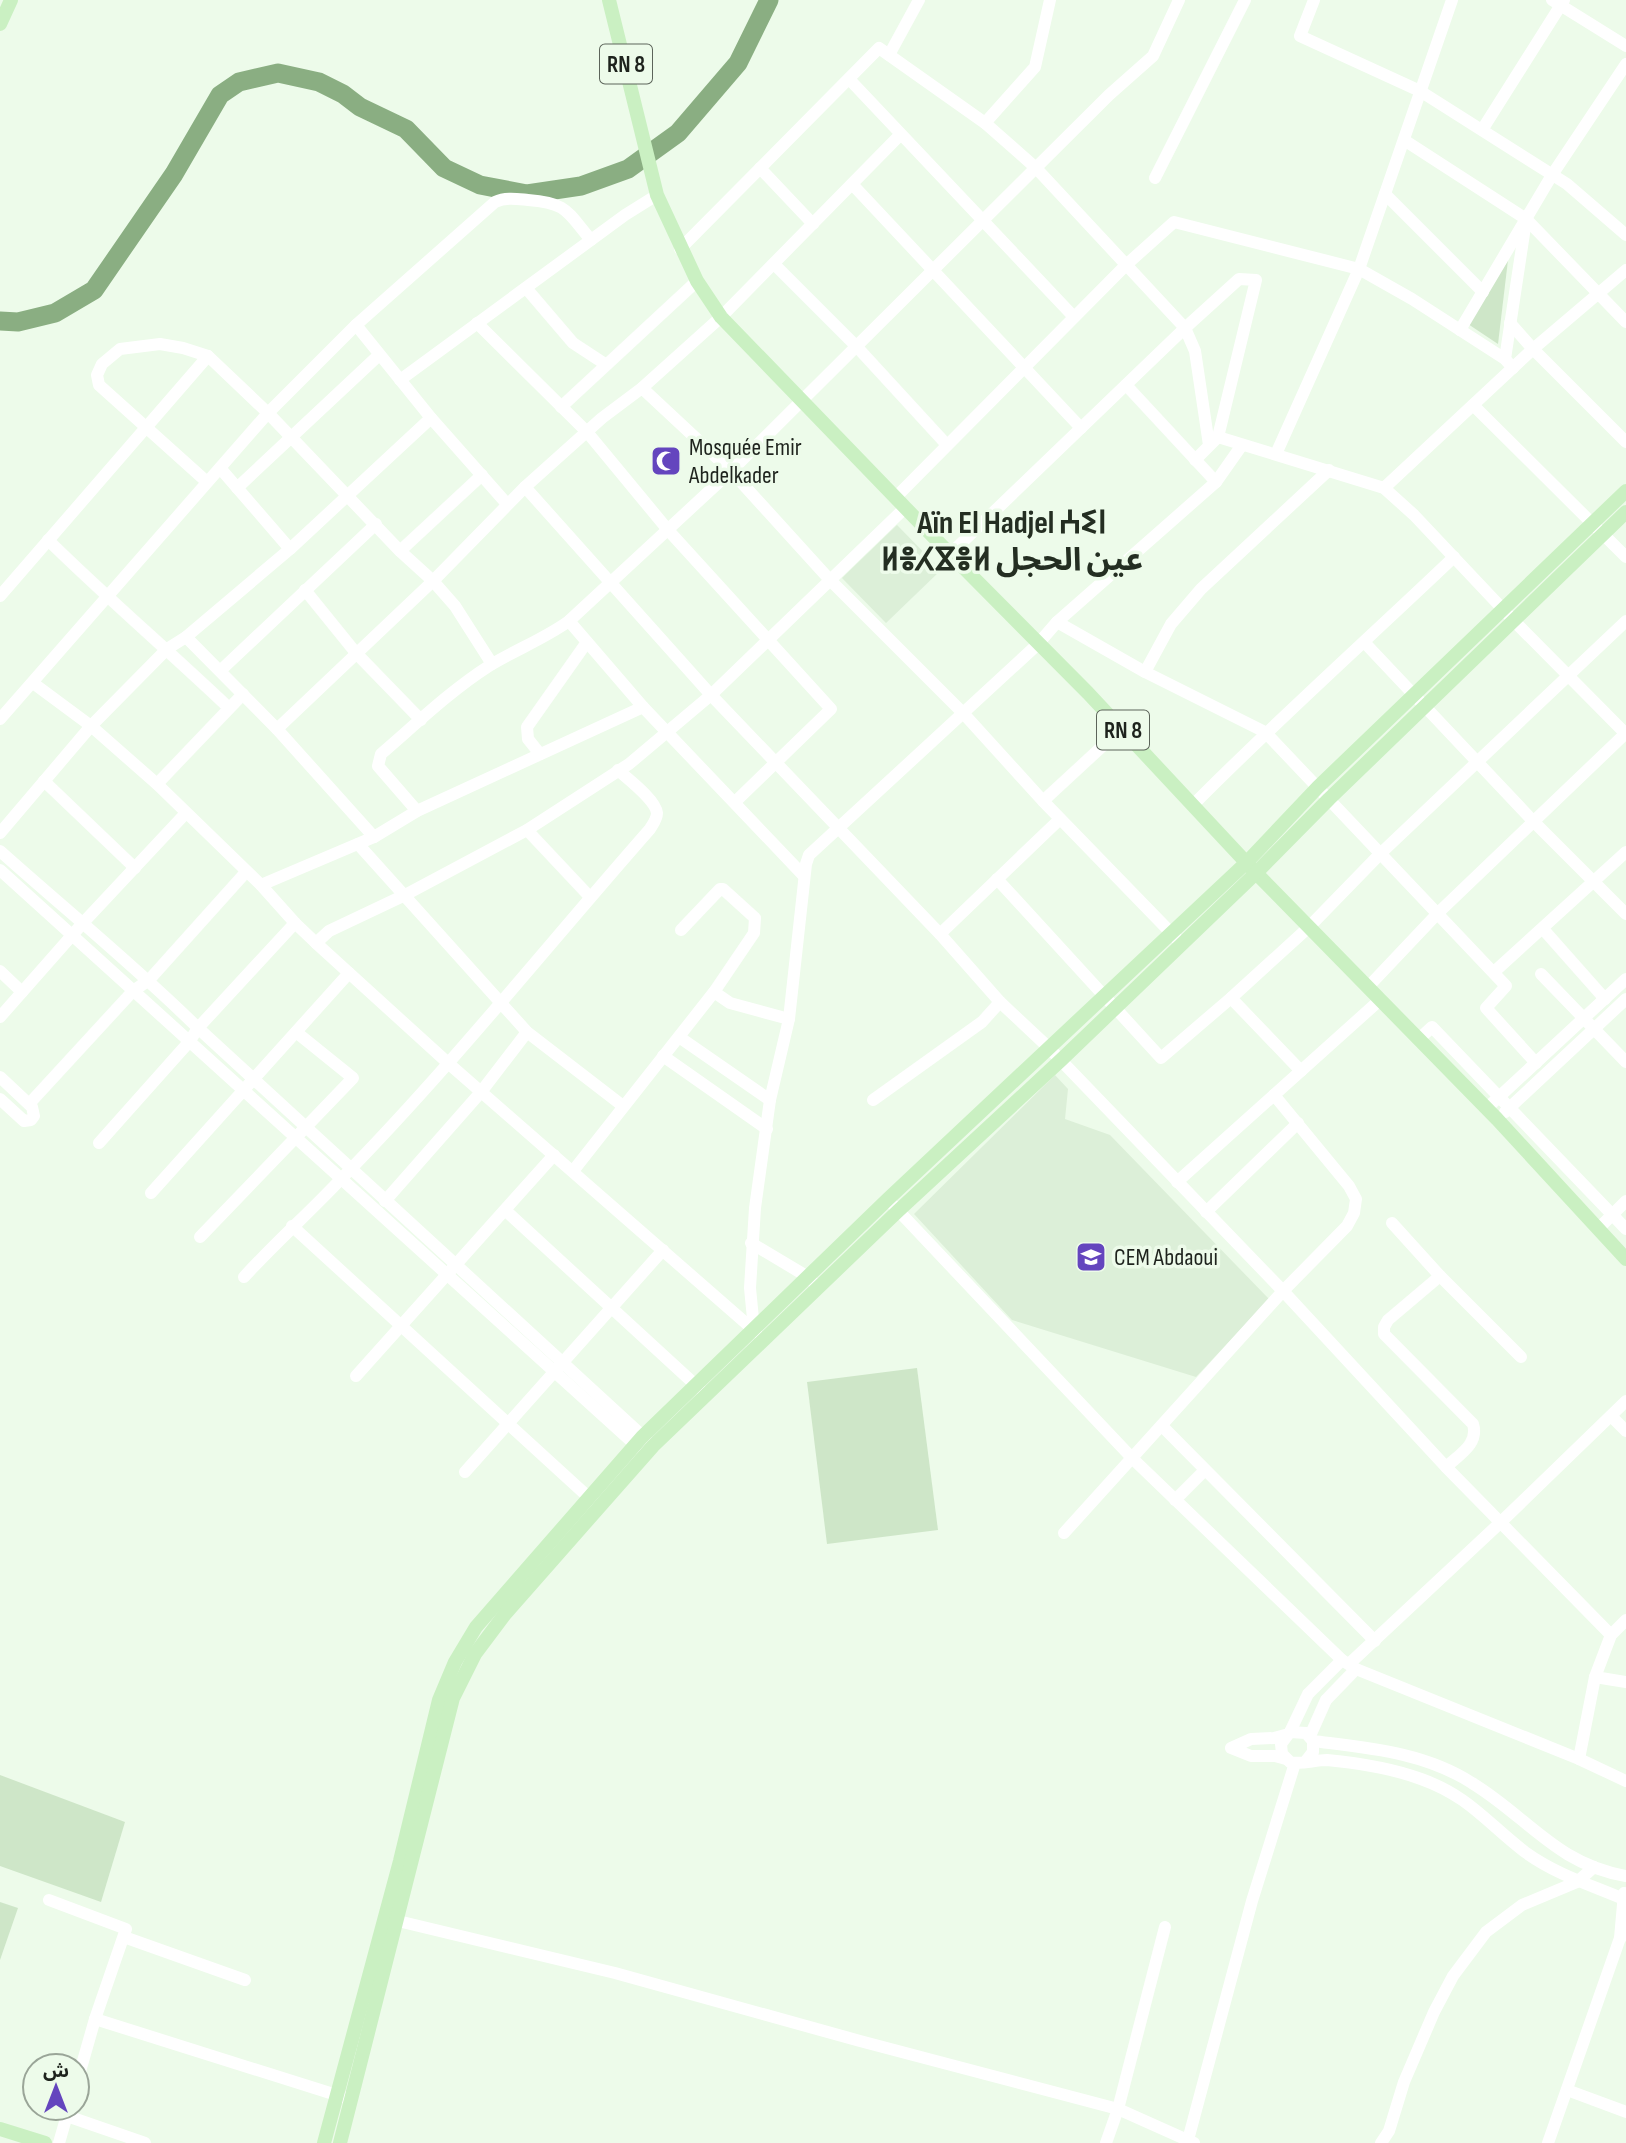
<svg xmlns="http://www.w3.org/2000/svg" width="1626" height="2143" font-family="'Sofia Sans Condensed','Noto Sans Arabic','Noto Sans Tifinagh',sans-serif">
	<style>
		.built { fill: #dcefd8 }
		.grass { fill: #cee6c8 }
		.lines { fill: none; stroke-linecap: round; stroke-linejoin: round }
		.river { stroke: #8aae82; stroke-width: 19 }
		.minor { stroke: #fff; stroke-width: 12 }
		.major { stroke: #caf0c2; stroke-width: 14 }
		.labels { text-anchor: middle; stroke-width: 7; stroke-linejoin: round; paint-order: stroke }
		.shield { fill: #edfbea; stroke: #5c645a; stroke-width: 2 }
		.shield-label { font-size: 23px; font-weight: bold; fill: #1e231d }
		.poi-label { font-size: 24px; fill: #1e231d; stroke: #edfbea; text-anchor: start }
		.district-label { font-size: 32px; font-weight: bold; fill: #242e22; stroke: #edfbea }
	</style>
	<rect width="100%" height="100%" fill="#edfbea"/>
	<!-- built -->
	<g class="built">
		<polygon points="897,525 941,570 886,623 842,578"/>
		<polygon points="1055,1075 1068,1089 1065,1119 1110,1135 1269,1299 1196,1377 1012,1320 914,1214"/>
	</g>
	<!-- grass -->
	<g class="grass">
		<polygon points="1508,260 1498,344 1468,324"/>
		<polygon points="917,1368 938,1530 827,1544 807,1382"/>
		<polygon points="0,1775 125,1822 101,1902 0,1866"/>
		<polygon points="0,1902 18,1908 0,1960"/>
	</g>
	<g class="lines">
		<!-- river -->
		<polyline class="river" points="0,321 18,322 55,313 94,290 174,174 220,95 239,82 278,73 319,82 343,94 360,107 406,129 444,168 480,185 527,194 581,186 628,169 678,133 738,63 769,0"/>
		<!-- minor -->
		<g class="minor">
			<polyline points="1314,0 1300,36 1420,91 1567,184 1626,235"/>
			<polyline points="1552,0 1626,46"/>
			<polyline points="889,55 919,0"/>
			<polyline points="849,79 1074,317"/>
			<polyline points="985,123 1035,67 1050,0"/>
			<polyline points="1482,130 1564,0"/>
			<polyline points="1404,140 1526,219 1626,322"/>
			<polyline points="760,168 813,224"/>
			<polyline points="1155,178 1245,0"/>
			<polyline points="852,184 1081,428"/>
			<polyline points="1385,194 1483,292"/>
			<polyline points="680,249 879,48 985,123 1036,168 1185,328 1195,351 1209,445"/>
			<polyline points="774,264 857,347 947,445"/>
			<polyline points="526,288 573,343 605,364"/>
			<polyline points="477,323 587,432 668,530 831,709 735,802"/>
			<polyline points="1510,323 1533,349 1626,442"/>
			<polyline points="356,325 431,418 507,504"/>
			<polyline points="1460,330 1552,175 1626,64"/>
			<polyline points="1505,359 1525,227"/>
			<polyline points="400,380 625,215 657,195"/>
			<polyline points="1126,385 1216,482"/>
			<polyline points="642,388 731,471 830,580 964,714 1043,801 1177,939"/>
			<polyline points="1473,405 1626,557"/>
			<polyline points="561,407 697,281"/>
			<polyline points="1276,454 1359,269 1452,0"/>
			<polyline points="1195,460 1218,437 1384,488 1414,515 1514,621 1626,734"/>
			<polyline points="220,468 290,549"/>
			<polyline points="207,482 99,385 97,375 102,364 120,349 160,344 183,348 208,356 268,413 400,551 433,581 455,606 492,664"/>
			<polyline points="525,487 711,695 940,934 1000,1002 1048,1047 1283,1291 1446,1467 1611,1635"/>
			<polyline points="237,488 379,355"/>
			<polyline points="1384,488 1533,349 1626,270"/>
			<polyline points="896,497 1126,265 1174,222 1359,269 1412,299 1505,359 1513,368"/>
			<path d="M48 540C107 598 169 651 229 708"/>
			<polyline points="400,551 482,475"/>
			<polyline points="950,554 1185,328 1239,279 1256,280 1218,437"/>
			<polyline points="305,590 356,653 421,720"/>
			<polyline points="0,596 208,356"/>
			<polyline points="569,621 643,707 804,876"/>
			<polyline points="1057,622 1145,672 1265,732 1506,986 1486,1008 1536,1063"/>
			<polyline points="186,637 277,729 374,837"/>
			<polyline points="1364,642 1533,821 1626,914"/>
			<polyline points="220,671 376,524"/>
			<polyline points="1145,672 1171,624 1201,589 1329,470"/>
			<polyline points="33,683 91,726 157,784 261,885 295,923 316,943 448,1063 756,1332"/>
			<path d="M0 719 268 413 356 325 495 202C506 197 517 199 528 200 568 203 567 212 591 240"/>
			<polyline points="277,729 433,581 525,487 602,418 642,388 721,317 900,135"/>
			<polyline points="540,754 528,739 527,727 587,642"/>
			<polyline points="44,781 135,868"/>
			<polyline points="157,784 243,694"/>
			<polyline points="1043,801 1121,729"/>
			<path d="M1193 805C1277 720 1367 640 1454 557"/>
			<path d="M417 811 378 766 381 754C416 724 450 691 489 666 515 650 544 639 569 621L731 471 1109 95 1153 56 1179 0"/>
			<polyline points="527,830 590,897"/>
			<polyline points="0,833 91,726 167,649 186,637 290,549 431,418"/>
			<polyline points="358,844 527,1032 623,1106"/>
			<path d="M0 851C66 910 135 966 198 1028L648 1441"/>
			<polyline points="0,870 641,1450"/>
			<polyline points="997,879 1161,1058 1231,998"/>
			<polyline points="261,885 374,837 417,811 643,707"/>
			<polyline points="1543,929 1605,999"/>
			<polyline points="681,930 720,889 723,889 755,918 754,933 714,992"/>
			<polyline points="940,934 1060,819"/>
			<polyline points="316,943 329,931 405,895 527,830 629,764 711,695 906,507"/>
			<polyline points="0,971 22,992"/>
			<polyline points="1494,972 1626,852"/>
			<polyline points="1541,974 1626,1062"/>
			<polyline points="1368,987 1438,913 1626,733"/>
			<polyline points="0,1017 82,924 185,814"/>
			<polyline points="679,1037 770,1100"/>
			<polyline points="1419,1039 1432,1027 1626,1229"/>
			<polyline points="663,1056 767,1129"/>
			<polyline points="1301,1071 1231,998 1309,927 1380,854 1626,621"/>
			<polyline points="0,1077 32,1107 34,1116 31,1120 24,1121 0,1099"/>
			<polyline points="873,1100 982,1022 1000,1002"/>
			<polyline points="29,1104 133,991 149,980 246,872"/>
			<polyline points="1486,1109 1626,979"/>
			<polyline points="1505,1112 1626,999"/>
			<polyline points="99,1143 189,1042 198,1028 295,923"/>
			<polyline points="573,1171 714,992 730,1003 789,1019"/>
			<polyline points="1177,1182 1381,999"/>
			<polyline points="151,1193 349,973"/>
			<polyline points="385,1201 481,1092 527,1032"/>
			<polyline points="893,1205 1133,1459 1342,1660 1356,1669 1579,1759 1626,1781"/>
			<polyline points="505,1210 701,1390"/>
			<polyline points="1206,1212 1298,1123"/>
			<polyline points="1392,1223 1440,1276 1521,1357"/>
			<polyline points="292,1226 596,1504"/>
			<polyline points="1598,1229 1626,1201"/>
			<polyline points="200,1237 353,1078 296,1032"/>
			<polyline points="751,1243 808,1277 819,1288"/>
			<path d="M1440 1276 1388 1320 1384 1327V1334L1473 1424C1479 1444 1460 1454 1446 1467"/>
			<path d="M244 1277C275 1243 309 1213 341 1179 450 1068 547 946 650 829 653 824 657 819 657 813 656 800 628 779 618 770"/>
			<polyline points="754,1329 750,1288 755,1208 770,1100 789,1019 806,864 809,855 1038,644 1057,622 1216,482 1242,445"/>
			<polyline points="356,1376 554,1155"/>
			<polyline points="1611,1416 1626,1431"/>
			<polyline points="1163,1427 1375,1641"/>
			<polyline points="465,1472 663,1250"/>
			<polyline points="1175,1500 1205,1470"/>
			<polyline points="1064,1533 1283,1291 1347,1226 1354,1213 1356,1199 1349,1186 1274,1095"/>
			<polyline points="1349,1664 1501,1522 1626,1401"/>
			<polyline points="1595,1677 1626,1682"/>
			<polyline points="1290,1732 1308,1694 1342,1660"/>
			<polyline points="1285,1735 1274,1738 1251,1739 1231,1748 1251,1756 1275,1756 1286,1759"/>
			<polyline points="1310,1736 1326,1700 1356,1669"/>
			<path d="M1313 1741C1368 1748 1424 1752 1472 1783 1528 1817 1556 1864 1626 1876"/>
			<polyline points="1579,1759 1595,1677 1611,1635 1626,1620"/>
			<path d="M1306 1761 1313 1752V1741L1306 1733 1290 1732 1281 1744 1282 1754 1290 1762C1301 1765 1314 1760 1327 1760 1358 1763 1391 1768 1421 1779 1469 1796 1487 1823 1525 1852 1557 1875 1591 1885 1626 1900"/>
			<polyline points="1624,1893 1620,1938 1625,1934"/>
			<polyline points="49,1900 126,1929 95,2019 346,2098"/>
			<polyline points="398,1921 615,1973 860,2041 1118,2109 1194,2143"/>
			<polyline points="124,1937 245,1980"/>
			<polyline points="77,2082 95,2019"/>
			<polyline points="1567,2090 1626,2112"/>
			<polyline points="67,2116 145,2143"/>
			<polyline points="1188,2140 1252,1901 1295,1763"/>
			<polyline points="59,2143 69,2108"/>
			<polyline points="1106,2143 1118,2109 1165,1927"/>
			<polyline points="1381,2143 1389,2131 1404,2082 1434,2012 1453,1976 1486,1932 1522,1905 1577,1882 1594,1867"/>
			<polyline points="1548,2143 1620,1938"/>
		</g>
		<!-- major -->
		<g class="major">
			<polyline points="609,0 657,195 697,281 721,317 950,554 1088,693 1256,873 1497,1119 1626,1259"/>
			<polyline points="0,24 11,0"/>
			<polyline points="0,2129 45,2143"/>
			<polyline points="324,2143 400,1861 439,1700 455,1662 476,1627 642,1437 888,1199 1247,862 1318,787 1626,491"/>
			<polyline points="340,2143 453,1698 475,1654 505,1614 653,1446 898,1211 1061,1060 1256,873 1329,799 1626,512"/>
		</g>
	</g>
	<!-- icons -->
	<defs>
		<g id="mosque-square" transform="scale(1.575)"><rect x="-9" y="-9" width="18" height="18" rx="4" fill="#6445be" stroke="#edfbea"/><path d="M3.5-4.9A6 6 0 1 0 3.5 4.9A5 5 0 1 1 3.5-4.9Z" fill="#fff"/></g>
		<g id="school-square" transform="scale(1.575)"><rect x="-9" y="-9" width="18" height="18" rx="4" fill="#6445be" stroke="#edfbea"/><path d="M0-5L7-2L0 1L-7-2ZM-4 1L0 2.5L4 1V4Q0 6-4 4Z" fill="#fff"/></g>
	</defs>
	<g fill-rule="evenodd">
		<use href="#mosque-square" x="666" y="461"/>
		<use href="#school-square" x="1091" y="1257"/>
	</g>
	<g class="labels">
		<!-- shield labels -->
		<g class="shield">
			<rect x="600" y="44.5" width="52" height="39" rx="5"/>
			<rect x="1097" y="710.5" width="52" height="39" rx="5"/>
		</g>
		<g class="shield-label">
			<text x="626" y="72">RN 8</text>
			<text x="1123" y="738">RN 8</text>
		</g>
		<!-- poi labels -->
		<g class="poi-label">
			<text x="689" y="455">Mosquée Emir<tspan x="689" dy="28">Abdelkader</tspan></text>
			<text x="1114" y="1265">CEM Abdaoui</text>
		</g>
		<!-- district labels -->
		<g class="district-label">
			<text x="1012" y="533">Aïn El Hadjel ⵄⵉⵏ<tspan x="1012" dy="37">ⵍⴻⵃⴵⴻⵍ عين الحجل</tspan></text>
		</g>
	</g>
	<!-- north arrow -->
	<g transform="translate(56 2087)"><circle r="33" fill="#edfbea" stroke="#9aa598" stroke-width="2"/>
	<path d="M0-5L12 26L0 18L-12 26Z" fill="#6445be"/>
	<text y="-10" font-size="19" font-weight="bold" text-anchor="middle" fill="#1e231d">ش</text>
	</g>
</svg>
